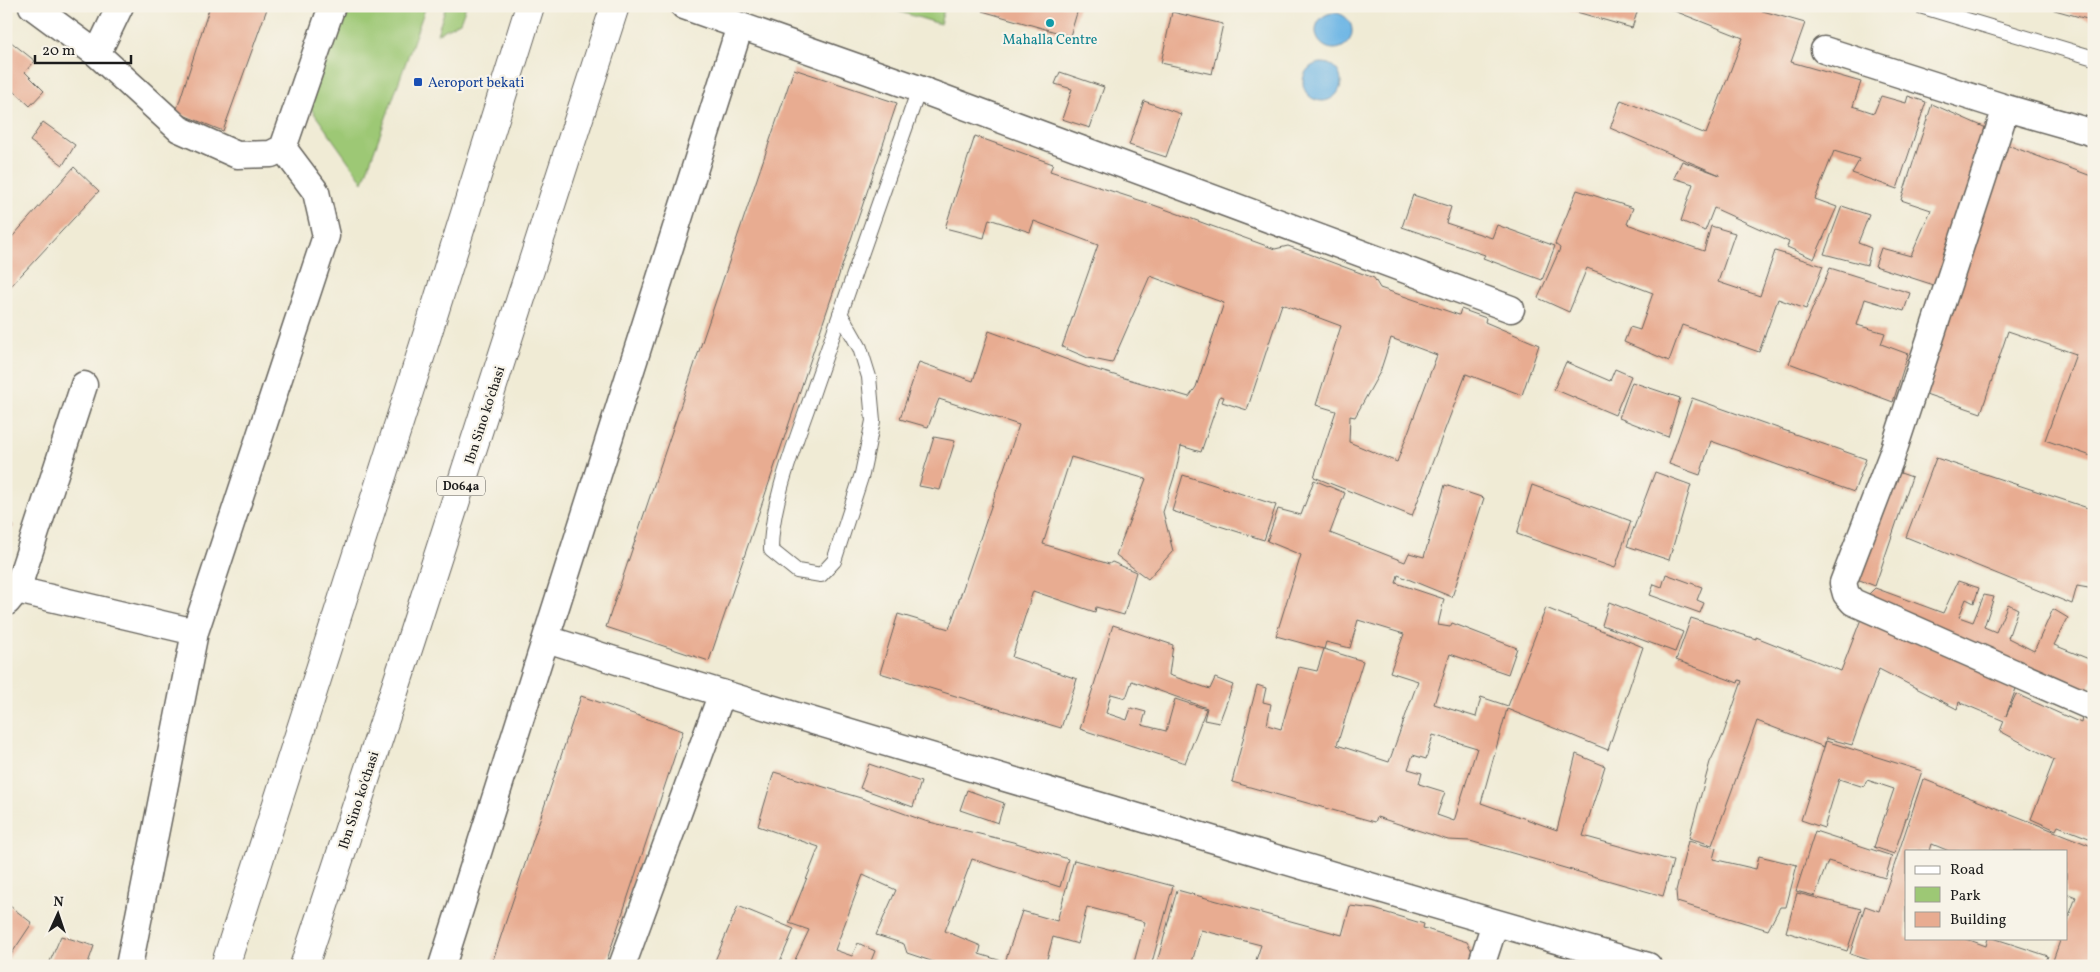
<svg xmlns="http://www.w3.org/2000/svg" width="2100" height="972" font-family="Vollkorn,serif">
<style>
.green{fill:#9dc875;stroke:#5c7248}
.water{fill:#6db6e5;stroke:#446980}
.building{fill:#e8ac91;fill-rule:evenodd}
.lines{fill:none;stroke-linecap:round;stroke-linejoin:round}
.service-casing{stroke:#66645d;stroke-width:16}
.minor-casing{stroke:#66645d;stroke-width:29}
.primary-casing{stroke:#66645d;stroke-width:30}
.service{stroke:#fff;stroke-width:14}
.minor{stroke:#fff;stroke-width:26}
.primary{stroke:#fff;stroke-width:28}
.culture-dot{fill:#0f9aa8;stroke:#f7f3e8;stroke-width:2}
.transit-dot{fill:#1a4fb4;stroke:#f7f3e8;stroke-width:2}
.labels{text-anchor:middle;stroke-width:4.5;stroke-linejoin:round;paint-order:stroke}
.shield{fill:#f7f3e8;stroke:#5e5c59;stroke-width:1}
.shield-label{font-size:12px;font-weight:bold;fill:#1c1c1c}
.culture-label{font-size:14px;fill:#0d838f;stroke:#f7f3e8}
.transit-label{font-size:14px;fill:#164399;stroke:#f7f3e8;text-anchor:start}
.street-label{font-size:14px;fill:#1c1c1c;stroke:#f7f3e8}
</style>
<rect width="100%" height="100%" fill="#f7f3e8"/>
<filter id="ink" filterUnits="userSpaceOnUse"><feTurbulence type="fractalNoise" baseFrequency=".02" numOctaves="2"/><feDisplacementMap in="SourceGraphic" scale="10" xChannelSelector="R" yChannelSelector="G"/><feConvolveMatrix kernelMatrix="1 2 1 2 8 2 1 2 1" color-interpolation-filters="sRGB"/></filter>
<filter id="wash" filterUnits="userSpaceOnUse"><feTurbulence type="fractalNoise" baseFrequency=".0096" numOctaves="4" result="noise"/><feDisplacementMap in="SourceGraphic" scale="20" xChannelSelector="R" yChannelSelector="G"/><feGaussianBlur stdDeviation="1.12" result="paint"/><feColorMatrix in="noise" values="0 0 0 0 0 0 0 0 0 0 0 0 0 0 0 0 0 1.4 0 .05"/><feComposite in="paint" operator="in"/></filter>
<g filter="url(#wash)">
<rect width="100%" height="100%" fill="#f0ebd5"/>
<path class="green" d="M345,6H426L363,182L309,106Z
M446,6H466L460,22L437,34Z
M881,6H945L940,24Z"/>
<path class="water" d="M1316 31a18 18 0 1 1 36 0a18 18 0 1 1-36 0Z
M1303 82a19 19 0 1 1 38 0a19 19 0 1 1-38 0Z"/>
<g id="blocks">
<path class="building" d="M210,6H268L223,131L176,112Z
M983,6H1079L1070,36L982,11Z
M1556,6H1639L1632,28Z
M1662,6H1745L1805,23L1791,62L1861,82L1853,106L1874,113L1881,96L1906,103L1908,96L1926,102L1897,189L1852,173L1860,159L1834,151L1815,199L1837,207L1814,259L1787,247L1789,242L1714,208L1705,231L1681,221L1693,184L1674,178L1682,161L1720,175L1610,128L1621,100L1706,134L1743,38Z
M2044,6H2094V21L2044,7Z
M1172,12L1223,24L1212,74L1161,63Z
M6,38L35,61L25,72L44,91L30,106L14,91L6,100Z
M794,69L897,103L709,661L606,627Z
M1060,72L1104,87L1090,128L1062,119L1072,89L1055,84Z
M1144,101L1181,114L1166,157L1129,145Z
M1932,104L1993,131L1937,286L1875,266L1881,248L1911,256L1931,210L1901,200Z
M43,122L75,145L63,165L30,141Z
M975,136L1053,164L1050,171L1148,203L1275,249L1288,246L1374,278L1380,288L1459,315L1461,309L1486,318L1485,322L1539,345L1522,395L1466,374L1412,516L1314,477L1336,411L1316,405L1341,326L1282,304L1247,410L1222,402L1224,397L1220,396L1201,452L1181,446L1176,471L1163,512L1173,551L1148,579L1116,555L1146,479L1071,457L1043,544L1109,564L1112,562L1136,572L1124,615L1096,607L1095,612L1033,591L1012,657L1077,679L1061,728L880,673L898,614L949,629L1019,425L939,399L928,427L900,419L919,362L973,381L989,331L1087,367L1189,397L1196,387L1224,303L1150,276L1112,363L1088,358L1062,347L1098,245L1034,221L1030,232L989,219L984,238L945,228ZM1391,338L1437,355L1397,462L1349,442L1350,416L1355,417L1380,372Z
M2002,143L2094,177V402L2088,421L2094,423V457L2045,440L2076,354L2008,331L1981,413L1917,391Z
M74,167L99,191L11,286L6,282V244Z
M1577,190L1633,208L1627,224L1704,251L1711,226L1735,233L1718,282L1760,296L1775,251L1823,266L1806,309L1778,299L1759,352L1682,325L1669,361L1624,342L1630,327L1640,330L1653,293L1587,268L1569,312L1538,298L1559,251L1560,248L1555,244Z
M1413,195L1451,207L1446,223L1492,238L1497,225L1555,246L1542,280L1483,258L1485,255L1402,227Z
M1842,206L1869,215L1858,243L1871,248L1867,265L1824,254Z
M1830,268L1910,293L1904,311L1865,299L1857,325L1885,333L1881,344L1908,354L1893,402L1789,363Z
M1566,362L1610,381L1615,369L1631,376L1615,415L1554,389Z
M1632,382L1680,398L1668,437L1619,418Z
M1692,398L1866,459L1854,492L1711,441L1700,475L1669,464Z
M934,437L955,441L940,490L919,486Z
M1936,458L2094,510V589L2077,586L2072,604L1906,537Z
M1889,469L1912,477L1875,586L1852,577Z
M1655,472L1691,485L1669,560L1627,546Z
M1183,475L1276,505L1264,540L1172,511Z
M1314,480L1345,493L1330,533L1405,562L1409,553L1424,557L1445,485L1484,498L1452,597L1398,575L1396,583L1444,599L1438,625L1450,627L1452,623L1517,648L1508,674L1450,654L1434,704L1476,717L1481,697L1508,706L1546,608L1643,647L1608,750L1507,709L1481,803L1557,830L1576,754L1605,766L1583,836L1673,861L1663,896L1470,841L1448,840L1377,817L1375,822L1232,782L1257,685L1266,688L1263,702L1271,704L1267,725L1281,729L1299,667L1317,671L1324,649L1363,661L1337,745L1389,762L1418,681L1390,672L1404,634L1358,620L1350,648L1326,642L1324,649L1276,636L1301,555L1267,541L1278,509L1301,515ZM1433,735L1477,748L1454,821L1437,815L1445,792L1419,784L1422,773L1408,769L1413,755L1426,759Z
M1532,485L1631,521L1615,568L1517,534Z
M6,520L14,526L6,536Z
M1666,574L1702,587L1697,600L1704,603L1700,613L1650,595L1654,584L1662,587Z
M1958,581L1979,588L1974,603L1966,599L1959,617L1973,622L1984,595L1994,597L1984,627L1996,632L2008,604L2018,609L2008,638L2034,651L2053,609L2068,618L2054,645L2094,661V678L2083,699L1862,601L1875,588L1943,613Z
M1609,602L1683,632L1675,652L1602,625Z
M1691,618L1756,639V637L1841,671L1861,619L2018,683L2006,716L2016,694L2081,723L2082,717L2094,723V840L2058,826L2056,830L2031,819L2054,760L2000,731L2004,721L1959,702L1957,709L1879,669L1852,745L1826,738L1824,747L1757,721L1712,845L1689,838L1710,762L1723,735L1742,681L1739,680L1738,683L1676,660Z
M1113,625L1173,645L1169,675L1210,689L1215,678L1233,685L1219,723L1204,720L1207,708L1132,681L1126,698L1111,694L1106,713L1127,720L1131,708L1146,712L1142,725L1166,731L1175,699L1206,709L1185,763L1080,729Z
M581,696L683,731L605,966H491Z
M1826,741L1922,771L1894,854L1874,847L1894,789L1867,780L1864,787L1839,779L1824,828L1801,820Z
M869,764L921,782L913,807L860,788Z
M774,772L864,799L925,821L1013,842L1068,859L1060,887L972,859L945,931L981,946L979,954L1005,962L1022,911L1057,921L1074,860L1173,886L1151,966H1133L1145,922L1087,907L1078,944L1053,937L1045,966H946L907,953L904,944L876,935L896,890L863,875L835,950L852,956L858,943L875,951L869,966H792L809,930L789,923L819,847L758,826Z
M1923,779L2094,847V951L2087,966H2051L2061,938H2066V924L2076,897L2066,893V851H1949L1932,844L1930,851H1906V938H1964L1986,946L1988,938H1993L2048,956L2044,966H1887L1850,954L1865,906L1879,911Z
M967,790L1004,803L998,823L960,810Z
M1815,831L1892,856L1885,878L1828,861L1815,896L1796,891Z
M1688,841L1716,848L1713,859L1756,869L1759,856L1797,865L1786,907H1780L1768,930L1677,902L1676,891Z
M1177,890L1342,935L1350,906L1374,909L1424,924L1423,928L1467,942L1475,957L1471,966H1254L1261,945L1201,930L1191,966H1156Z
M1797,893L1861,909L1847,951L1786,932Z
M6,903L32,923L6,962Z
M738,906L794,929L778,966H721L714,963Z
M61,936L94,946L87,966H48Z"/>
</g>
</g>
<g filter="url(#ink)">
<use href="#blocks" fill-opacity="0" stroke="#66645d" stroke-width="1"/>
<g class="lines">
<g class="service-casing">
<path id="service" d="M1920,6L2094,58
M840,313L860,348L869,377L873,421L862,474L834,561L821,575L797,571L771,550C771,498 799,435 815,386C849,287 884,188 919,89"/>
</g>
<g class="minor-casing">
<path id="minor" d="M32,6L97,54L179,129L237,155L271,154L283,148L332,6
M684,6L919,89L1511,309
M1824,50L2006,108L2094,133
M97,54L120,6
M2006,108L1892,455L1843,583L1846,594L1853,602L2094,708
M17,590L195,632L129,966
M7,602L17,590L84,385
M195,632L326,236L316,192L283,148
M547,639C734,698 922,754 1111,809C1289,862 1468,916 1648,966
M442,966L740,26
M622,966L722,693
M1481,966L1495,923"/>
</g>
<g class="primary-casing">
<path id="primary" d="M225,966L423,348L530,6
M304,966L411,640L615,6"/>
</g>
<use href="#service" class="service"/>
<use href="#minor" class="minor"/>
<use href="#primary" class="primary"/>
</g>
</g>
<circle class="culture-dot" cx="1050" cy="23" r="5"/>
<rect class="transit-dot" x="413" y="77" width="10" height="10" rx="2.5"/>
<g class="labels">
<rect class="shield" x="437" y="476.5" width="48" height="19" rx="4"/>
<g class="shield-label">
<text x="461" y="490">D064a</text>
</g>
<g class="culture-label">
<text x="1050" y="44">Mahalla Centre</text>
</g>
<g class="transit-label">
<text x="428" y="87">Aeroport bekati</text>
</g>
<g class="street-label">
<text transform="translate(484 415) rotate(-72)" y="5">Ibn Sino ko'chasi</text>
<text transform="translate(358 800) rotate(-72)" y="5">Ibn Sino ko'chasi</text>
</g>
</g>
<rect width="2100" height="972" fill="none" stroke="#f7f3e8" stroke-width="25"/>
<rect x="1905" y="850" width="162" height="90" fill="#f7f3e8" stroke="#9f9d96"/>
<rect x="1915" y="866" width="25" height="8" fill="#ffffff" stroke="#9f9d96"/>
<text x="1950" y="874" font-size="15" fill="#1c1c1c">Road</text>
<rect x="1915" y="887" width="25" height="15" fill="#9dc875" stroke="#9f9d96"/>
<text x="1950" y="900" font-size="15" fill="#1c1c1c">Park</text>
<rect x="1915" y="912" width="25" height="15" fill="#e8ac91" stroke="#9f9d96"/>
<text x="1950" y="924" font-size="15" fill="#1c1c1c">Building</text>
<g transform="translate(58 914) rotate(3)" stroke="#f7f3e8" stroke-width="4" paint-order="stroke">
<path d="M0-4L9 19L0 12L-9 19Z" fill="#1c1c1c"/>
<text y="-8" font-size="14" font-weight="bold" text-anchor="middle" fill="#1c1c1c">N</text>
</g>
<path d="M35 55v8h96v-8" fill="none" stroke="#1c1c1c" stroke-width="2.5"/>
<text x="42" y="55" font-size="15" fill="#1c1c1c" stroke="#f7f3e8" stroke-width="4" paint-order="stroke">20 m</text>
</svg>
